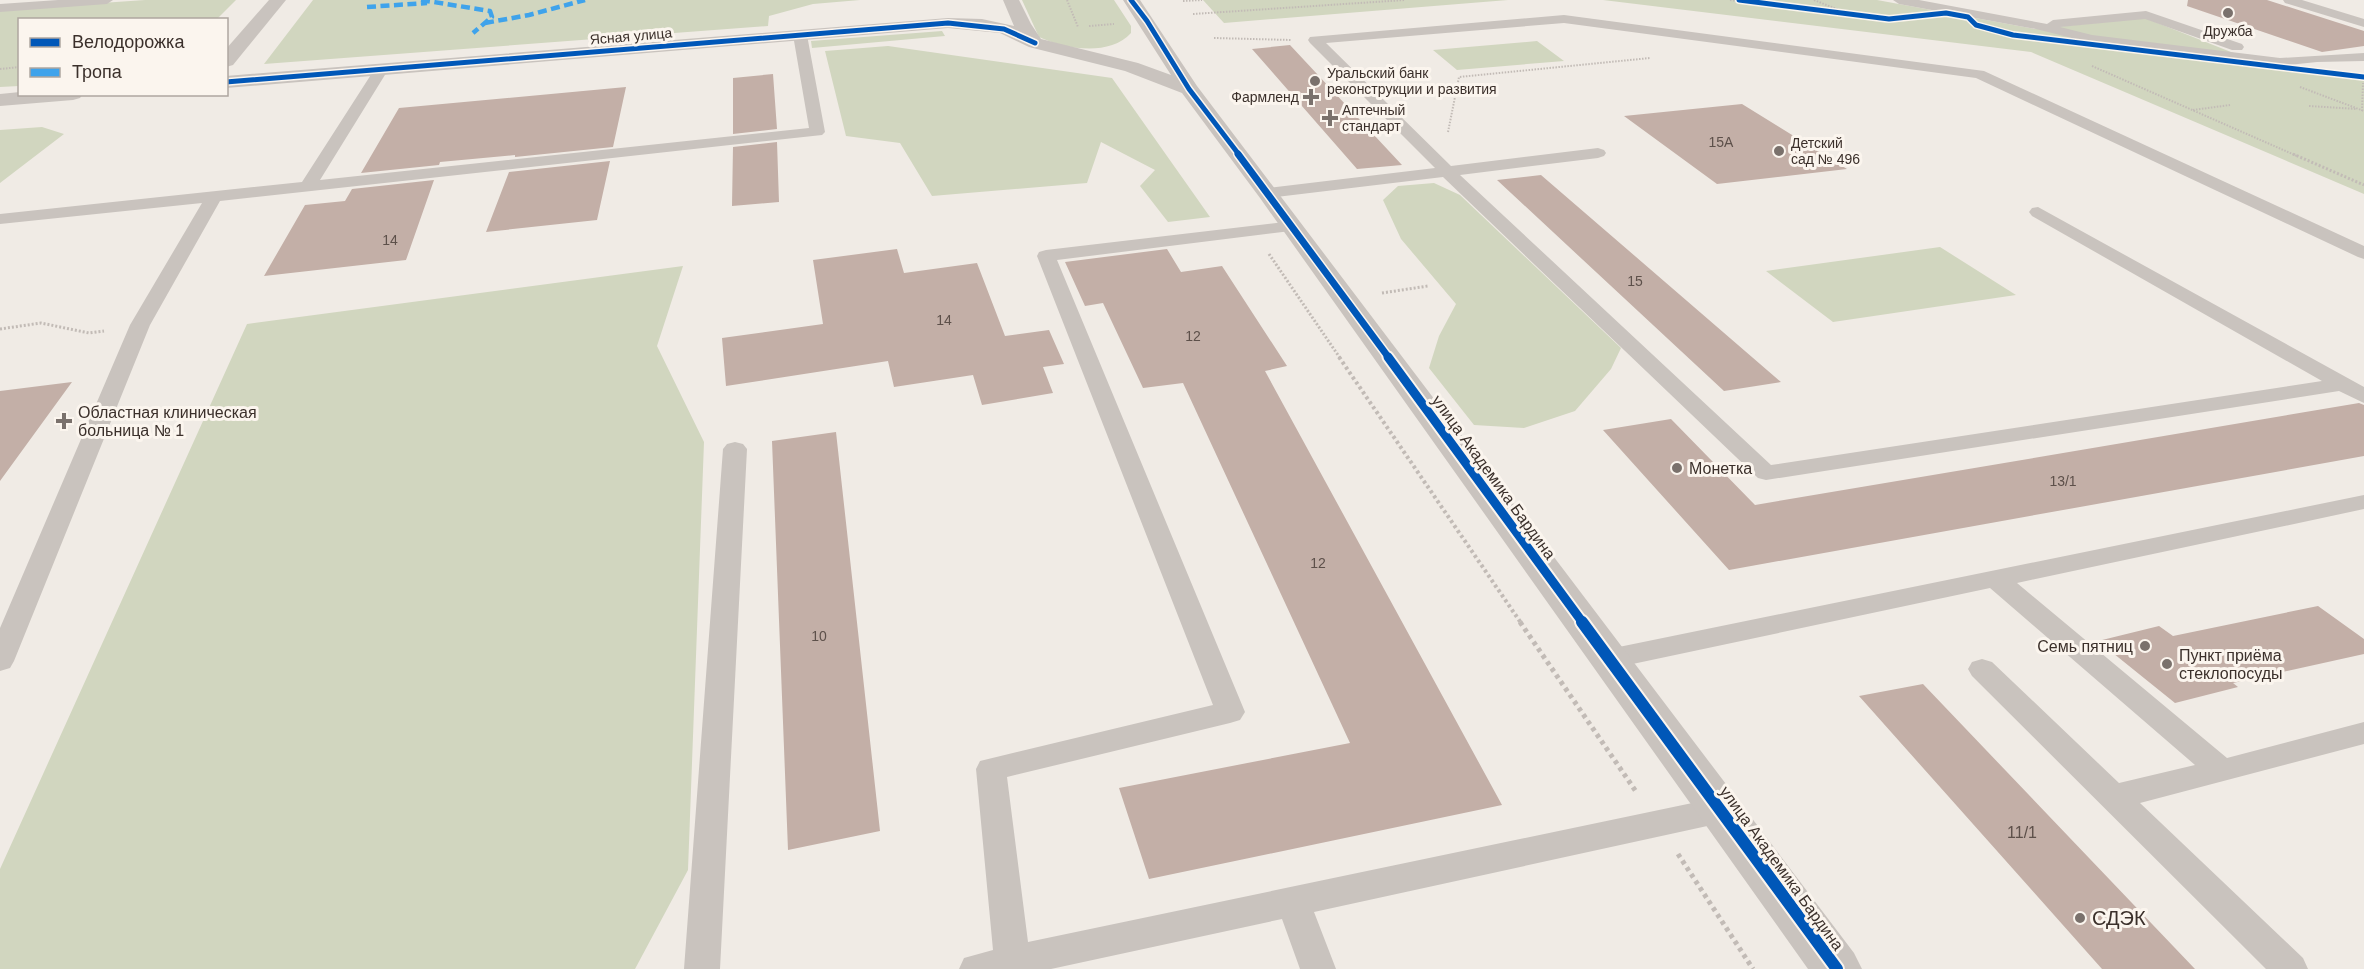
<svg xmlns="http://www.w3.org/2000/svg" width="2364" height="969" font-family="Arial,sans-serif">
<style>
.green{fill:#d1d6bf}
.building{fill:#c3afa7}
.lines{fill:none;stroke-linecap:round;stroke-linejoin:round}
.path-far3{stroke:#c2bbb6;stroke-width:2;stroke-dasharray:1.5 1.5;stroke-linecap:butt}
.path-far2{stroke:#c2bbb6;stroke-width:3;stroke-dasharray:2 2;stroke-linecap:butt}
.path-far1{stroke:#c2bbb6;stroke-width:4;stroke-dasharray:3 3;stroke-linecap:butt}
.path{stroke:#c2bbb6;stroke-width:5;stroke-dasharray:4 4;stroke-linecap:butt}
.service{fill:#c9c3be;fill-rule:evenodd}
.minor{fill:#c9c3be;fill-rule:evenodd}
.tertiary{fill:#c9c3be;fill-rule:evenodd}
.quiet{stroke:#3fa3eb;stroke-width:4.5;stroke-dasharray:9 4.5;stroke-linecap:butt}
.cycleway-far3-casing{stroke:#fbf5ee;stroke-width:8}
.cycleway-far2-casing{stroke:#fbf5ee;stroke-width:10}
.cycleway-far1-casing{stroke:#fbf5ee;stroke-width:13}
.cycleway-casing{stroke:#fbf5ee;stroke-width:16}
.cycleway-far3{stroke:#0057b8;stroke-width:5}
.cycleway-far2{stroke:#0057b8;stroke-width:7}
.cycleway-far1{stroke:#0057b8;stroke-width:9}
.cycleway{stroke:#0057b8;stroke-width:12}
.poi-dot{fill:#7a716c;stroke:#fbf5ee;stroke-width:2}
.labels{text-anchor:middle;stroke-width:6;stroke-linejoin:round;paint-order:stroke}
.far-poi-label{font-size:14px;fill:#3b302b;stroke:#fbf5ee;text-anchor:start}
.far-street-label{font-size:14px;fill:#3b302b;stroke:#fbf5ee}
.number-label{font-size:14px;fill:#5d504a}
.poi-label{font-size:16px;fill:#3b302b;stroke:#fbf5ee;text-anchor:start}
.street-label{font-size:16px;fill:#3b302b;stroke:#fbf5ee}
.near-number-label{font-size:16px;fill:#5d504a}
.near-poi-label{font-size:20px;fill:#3b302b;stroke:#fbf5ee;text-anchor:start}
</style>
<rect width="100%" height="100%" fill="#f0ebe5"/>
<path class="green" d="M145,0H236L217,19L20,20L19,86L0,87V10Z
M313,0H860L813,4L769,16L768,26L264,64Z
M1022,0H1114L1131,26V33C1109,57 1065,49 1039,37Z
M1203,0H1508L1224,23Z
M1603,0H1877L2035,29L2145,18L2274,69L2364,80V194L2031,52Z
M942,31L945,36L812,48L811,41Z
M1537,41L1564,61L1457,70L1433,50Z
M888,46L1112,78L1210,217L1168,222L1140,186L1155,170L1101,142L1087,183L932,196L900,143L846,136L825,51Z
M42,127L64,134L0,183V130Z
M1434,183L1460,195L1621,348L1611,369L1575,411L1524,428L1474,425L1429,368L1439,336L1456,304L1401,239L1383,200L1398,186Z
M1940,247L2016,295L1833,322L1766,271Z
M683,266L657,346L704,442L688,870L635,969H0V869L247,324Z"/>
<path class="building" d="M2188,0H2267L2364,31V46L2322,52L2187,6Z
M1290,45L1402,165L1357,169L1252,49Z
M773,74L777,129L733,134V78Z
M626,87L613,147L515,157V155L440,162L439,165L361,173L399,108Z
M1742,104L1847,169L1717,184L1624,116Z
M777,142L779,202L732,206L733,147Z
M610,161L597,220L486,232L509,172Z
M1541,175L1781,382L1724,391L1497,180Z
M434,180L406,260L264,276L305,205L345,201L352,189Z
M897,249L904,273L977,263L1005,336L1049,330L1064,364L1043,367L1053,393L982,405L973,375L894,387L888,361L726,386L722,338L823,324L813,260Z
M1167,249L1181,272L1222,266L1287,366L1265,371L1502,805L1149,879L1119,788L1350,743L1183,383L1143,388L1103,303L1085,306L1065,262Z
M72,382L0,481V391Z
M2359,403L2364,405V456L1729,570L1603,430L1671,419L1755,505Z
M836,432L880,831L788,850L772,441Z
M2318,606L2364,639V654L2233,683L2238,687L2175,703L2098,641L2159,626L2173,636Z
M1923,684L2195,969H2102L1859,696Z"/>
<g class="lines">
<path class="path-far3" d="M1067,0L1078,27
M1730,0L1884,20
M1814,0L1849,14
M1183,1L1202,0
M1193,14L1405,0
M1089,26L1114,24
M1214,38L1291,40
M2092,66L2297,156
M0,69L20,67
M2300,87L2364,111
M2309,106L2357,109
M2193,110L2230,105
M2362,111L2363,83
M1448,132L1459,77L1650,58"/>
<path class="path-far2" d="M2293,154L2364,185
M1269,254L1340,358
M1382,293L1428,286
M0,329L41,323L89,333L104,331"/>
<path class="path-far1" d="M1339,357L1521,623"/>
<path class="path" d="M1520,622L1637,793
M1678,854L1753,969"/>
<path class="service" d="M58,0H113L107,4L0,12V4Z
M1893,0H1919L2047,24L2053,20L2146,11L2242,44L2244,47L2242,50H2232L2145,19L2060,27L2092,35L2280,58L2364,53V61L2317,62L2280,66L2092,43L2036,29L1899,4Z
M2283,0H2302L2364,19V27L2285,3Z
M1564,15L1984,71L2364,246V259L2358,257L1976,78L1564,23L1326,43L1451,166L1598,148L1604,150L1606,153L1604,156L1598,158L1460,175L1771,465L2322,381L2032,216L2029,212L2032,208L2038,207L2364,387V403L2339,391L1766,480L1758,478L1443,177L1268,198L1262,197L1260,193L1262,189L1268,188L1435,168L1310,43L1308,40L1310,37Z
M800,31L807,35L825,132L822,135L220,201L150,325L14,661L10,668L0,671V628L130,325L202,203L0,224V214L302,182L374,70L381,66L388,70L320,180L809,128L793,35Z
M1293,221L1299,222L1302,226L1299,230L1057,260L1245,712L1240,720L1230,723L1007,777L1028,942L1721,797L1732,801L1737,810L1732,819L1721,823L1314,912L1336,969H1300L1282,919L1051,969H959L964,958L993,950L976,769L980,761L1213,705L1037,256L1039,252L1046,250Z
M735,442L743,444L747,449L720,969H684L723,449L727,444Z
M2364,495V509L2017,583L2227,758L2364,722V744L2140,803L2303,958L2308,969H2266L1972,676L1968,669L1972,662L1982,659L1992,662L2119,783L2195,765L1990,588L1609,669L1599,666L1595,659L1599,652L1609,649Z"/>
<path class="minor" d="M269,0H286L233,65L226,67V49Z"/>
<path class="tertiary" d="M1003,0H1019L1031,24L1041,39L1138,63L1171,75L1123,0H1140L1197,86L1854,953L1862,969H1808L1260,198L1182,93L1125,71L1029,47L1000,33L948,28L226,88V76L948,18L982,19L1014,26Z
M20,92V94H83L80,98L73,100L0,106V94Z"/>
<path class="quiet" d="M421,0L490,11L492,17L473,33
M367,7L427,3
M485,23L529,15L585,0"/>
<g class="cycleway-far3-casing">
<path id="cycleway-far3" d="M1131,0L1147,21L1189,89L1240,156
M1739,0L1889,19L1946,13L1968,17L1976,25L2013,35L2364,77
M226,82L948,23L1004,29L1035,43"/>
</g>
<g class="cycleway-far2-casing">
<path id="cycleway-far2" d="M1238,154L1389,358"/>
</g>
<g class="cycleway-far1-casing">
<path id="cycleway-far1" d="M1388,357L1583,623"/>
</g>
<g class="cycleway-casing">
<path id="cycleway" d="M1582,622L1837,969"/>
</g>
<use href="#cycleway-far3" class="cycleway-far3"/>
<use href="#cycleway-far2" class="cycleway-far2"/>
<use href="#cycleway-far1" class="cycleway-far1"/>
<use href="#cycleway" class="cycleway"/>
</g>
<g class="poi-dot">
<circle cx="2228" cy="13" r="6"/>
<circle cx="1315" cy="81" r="6"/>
<path d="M1308 88h6v6h6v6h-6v6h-6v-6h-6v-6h6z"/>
<path d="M1327 109h6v6h6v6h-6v6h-6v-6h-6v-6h6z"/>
<circle cx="1779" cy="151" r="6"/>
<path d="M61 412h6v6h6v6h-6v6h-6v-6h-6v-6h6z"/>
<circle cx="1677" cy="468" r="6"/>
<circle cx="2145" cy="646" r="6"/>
<circle cx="2167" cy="664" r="6"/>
<circle cx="2080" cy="918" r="6"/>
</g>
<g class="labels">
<g class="far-poi-label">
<text x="2228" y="36" text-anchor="middle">Дружба</text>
<text x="1327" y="78">Уральский банк<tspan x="1327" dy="16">реконструкции и развития</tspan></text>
<text x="1299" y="102" text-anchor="end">Фармленд</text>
<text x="1342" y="115">Аптечный<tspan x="1342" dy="16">стандарт</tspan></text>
<text x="1791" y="148">Детский<tspan x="1791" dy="16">сад № 496</tspan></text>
</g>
<g class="far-street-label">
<text transform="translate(631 36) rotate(-5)" y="5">Ясная улица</text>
</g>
<g class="number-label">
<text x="1721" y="147">15А</text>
<text x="390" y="245">14</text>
<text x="1635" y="286">15</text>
<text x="944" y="325">14</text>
<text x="1193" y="341">12</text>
<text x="2063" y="486">13/1</text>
<text x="1318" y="568">12</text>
<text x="819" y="641">10</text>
</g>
<g class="poi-label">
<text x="78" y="418">Областная клиническая<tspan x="78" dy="18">больница № 1</tspan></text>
<text x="1689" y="474">Монетка</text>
<text x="2133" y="652" text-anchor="end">Семь пятниц</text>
<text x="2179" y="661">Пункт приёма<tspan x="2179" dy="18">стеклопосуды</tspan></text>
</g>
<g class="street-label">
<text transform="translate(1494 477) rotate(54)" y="6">улица Академика Бардина</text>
<text transform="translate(1782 868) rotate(54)" y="6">улица Академика Бардина</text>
</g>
<g class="near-number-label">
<text x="2022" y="838">11/1</text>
</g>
<g class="near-poi-label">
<text x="2092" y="925">СДЭК</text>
</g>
</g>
<rect x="18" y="18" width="210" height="78" fill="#fbf5ee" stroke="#aea6a0" stroke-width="1.5"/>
<rect x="30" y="38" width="30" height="9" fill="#0057b8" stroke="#aea6a0" stroke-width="1.5"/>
<text x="72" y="48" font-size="18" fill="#3b302b">Велодорожка</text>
<rect x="30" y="68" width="30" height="9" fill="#3fa3eb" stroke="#aea6a0" stroke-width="1.5"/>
<text x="72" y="78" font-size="18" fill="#3b302b">Тропа</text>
</svg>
